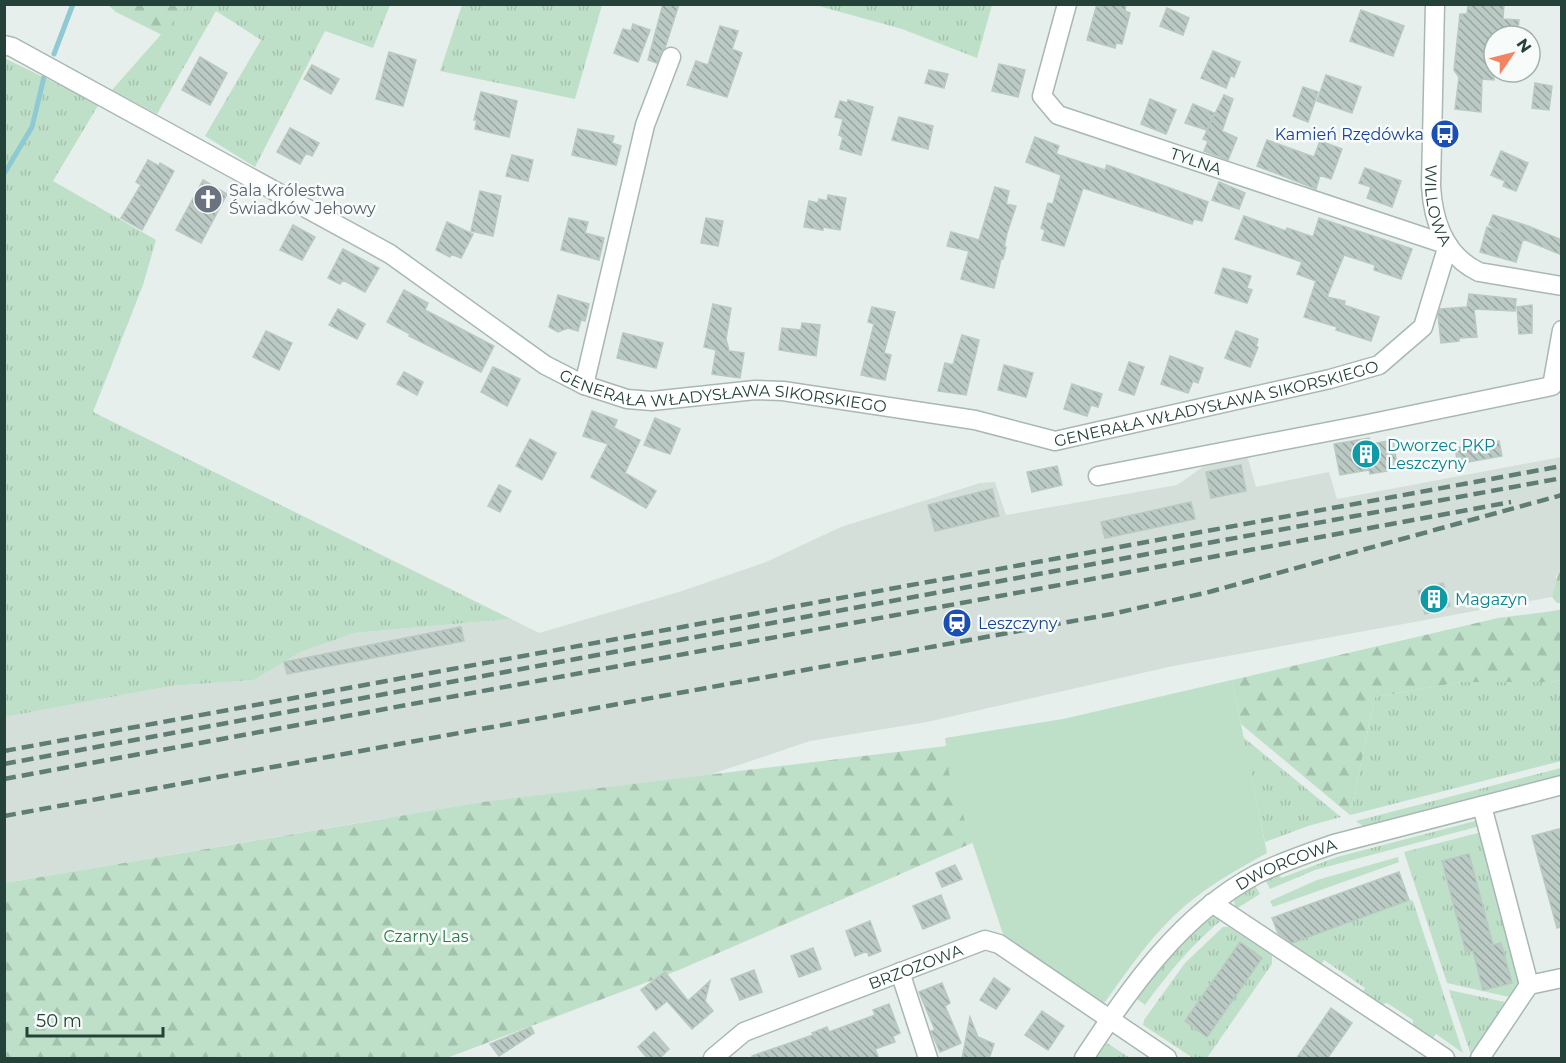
<svg xmlns="http://www.w3.org/2000/svg" width="1566" height="1063" font-family="Montserrat,sans-serif">
<style>
.built{fill:#d4dfda}
.grass{fill:url(#grass-tufts)}
.forest{fill:url(#forest-firs)}
.green{fill:#bfe0c8}
.lines{fill:none;stroke-linecap:round;stroke-linejoin:round}
.stream{stroke:#8ec9d4;stroke-width:5}
.building{fill:url(#building-back-hatch);stroke:#b8c9c2;stroke-width:1.5}
.minor-casing{stroke:#a8b8b2;stroke-width:21}
.tertiary-casing{stroke:#a8b8b2;stroke-width:21}
.minor{stroke:#fff;stroke-width:18}
.tertiary{stroke:#fff;stroke-width:18}
.rail{stroke:#5f7d75;stroke-width:4.5;stroke-dasharray:12 6;stroke-linecap:butt}
.labels{text-anchor:middle;stroke-width:5;stroke-linejoin:round;paint-order:stroke}
.transit-label{font-size:16px;fill:#164399;stroke:#f7fbf9;text-anchor:end}
.street-label{font-size:16px;fill:#24423a;stroke:#f7fbf9}
.worship-label{font-size:16px;fill:#5b616d;stroke:#f7fbf9;text-anchor:start}
.culture-label{font-size:16px;fill:#0d838f;stroke:#f7fbf9;text-anchor:start}
.park-label{font-size:16px;fill:#2d7a4b;stroke:#f7fbf9}
</style>
<defs>
<pattern id="grass-tufts" width="24" height="20" patternUnits="userSpaceOnUse" patternTransform="scale(1.5)"><rect width="24" height="20" fill="#bfe0c8"/><path d="M3 7l-1-3M5 7V3M7 7l1-3M15 17l-1-3M17 17v-4M19 17l1-3" fill="none" stroke="#a4c1ad"/></pattern>
<pattern id="forest-firs" width="22" height="20" patternUnits="userSpaceOnUse" patternTransform="scale(1.5)"><rect width="22" height="20" fill="#bfe0c8"/><path d="M5 1l3.5 6h-7zM16 11l3.5 6h-7z" fill="#a4c1ad"/></pattern>
<pattern id="building-back-hatch" width="6" height="6" patternUnits="userSpaceOnUse" patternTransform="scale(1.5)"><rect width="6" height="6" fill="#bbcac4"/><path d="M-1 5l2 2M0 0l6 6M5-1l2 2" fill="none" stroke="#98a6a0"/></pattern>
</defs>
<rect width="100%" height="100%" fill="#e6efeb"/>
<path class="built" d="M1247,455L1256,487L1329,472L1337,499L1561,457V571L1556,576V588L1552,597L1173,666L927,722L810,741L709,775L576,791L375,820L5,883V717L171,686L254,680L301,652L355,633L511,619L539,633L679,592L766,562L841,527L980,483L995,482L1006,515L1177,485L1203,467Z"/>
<path class="grass" d="M187,5H390L373,48L325,31L255,167L205,136L261,40L216,11L157,114L112,90Z
M462,5H602L575,99L440,71Z
M815,5H992L977,58L902,29Z
M4,58L99,104L53,181L156,240L143,285L93,412L511,619L355,633L301,652L254,680L171,686L5,717Z
M1561,680V761L1350,815L1375,697L1461,682H1550Z
M1243,737L1341,817L1308,826L1265,842Z
M1561,768V776L1364,827L1356,821Z
M1479,820L1480,826L1315,870L1270,889L1265,879L1279,872L1281,878L1337,857Z
M1482,832L1521,979L1509,997L1447,983L1404,852Z
M1254,884L1260,894L1236,909L1233,898Z
M1409,900L1413,901L1463,1053L1436,1034L1430,1042L1413,1032V1020L1387,1003L1375,1006L1360,997L1365,988L1324,960L1318,969L1283,946Z
M1215,916L1224,918C1192,944 1169,972 1145,1005L1137,999L1163,961L1206,920Z
M1223,927H1229L1272,955V964L1207,1058H1193L1143,1025L1144,1020L1185,963Z
M1449,990L1505,1002L1471,1055Z
M1107,1043L1130,1058H1096Z"/>
<path class="forest" d="M108,5H187L162,35L116,12Z
M1561,570V602L1557,603L1552,597C1556,587 1555,578 1561,570Z
M1561,610V680L1550,682H1461L1375,697L1350,815L1241,724L1232,680L1498,618Z
M996,740L986,837L679,970L447,1058H5V883L483,802Z"/>
<path class="green" d="M1232,680L1267,853C1234,871 1202,889 1175,915C1146,942 1125,975 1102,1006L1005,940L949,773L945,738L1063,719Z
M1398,857L1399,862L1273,907L1270,901L1317,880Z"/>
<g class="lines">
<path class="stream" d="M54,54L73,4
M4,174L32,127L44,77"/>
</g>
<path class="building" d="M663,4H679L665,48L661,52L657,63L648,60Z
M1097,4H1126L1125,11L1130,13L1122,44L1116,43L1115,48L1087,40Z
M1468,4H1504L1503,19L1519,20L1517,36H1494V80L1482,79L1481,112L1455,109L1459,77L1454,70L1460,14H1467Z
M1167,8L1189,18L1183,35L1160,26Z
M1361,10L1404,26L1393,56L1350,41Z
M633,24L650,30L638,62L614,53L623,29L631,31Z
M720,26L738,31L732,49L742,53L727,97L687,85L696,61L708,65Z
M1213,51L1240,62L1234,77L1231,75L1226,88L1201,78Z
M389,52L416,60L403,106L376,99Z
M200,57L227,73L210,105L182,90Z
M999,64L1025,70L1018,97L992,91Z
M312,65L339,79L331,94L304,79Z
M929,70L948,74L944,88L925,83Z
M1326,75L1361,87L1352,113L1317,101Z
M1535,83L1552,86L1549,110L1532,108Z
M1303,87L1318,92L1308,122L1293,116Z
M481,92L517,101L509,137L475,129L477,120H474Z
M1224,95L1233,99L1222,131L1237,138L1228,160L1204,151L1208,141L1203,139Z
M1150,99L1176,110L1166,134L1141,124Z
M848,100L873,107L861,155L840,149L843,137L839,135L843,119L835,117L840,101L847,103Z
M1193,104L1214,113L1207,130L1185,123Z
M899,117L933,126L928,149L892,140Z
M290,128L319,143L312,156L306,153L300,164L277,152Z
M578,129L614,136L612,143L621,146L616,165L572,155Z
M1035,137L1059,146L1056,154L1105,170L1107,165L1208,202L1202,221L1194,219L1192,224L1083,188L1064,246L1042,240L1045,230L1041,228L1048,203L1053,204L1061,175L1026,162Z
M1267,140L1314,157L1320,141L1342,149L1331,179L1320,175L1316,189L1257,166Z
M1501,151L1528,163L1516,191L1503,186L1505,181L1491,175Z
M512,155L533,160L528,181L506,176Z
M148,160L159,166L160,163L174,171L142,230L121,218L141,185L136,182Z
M1365,168L1401,181L1392,207L1367,198L1371,187L1359,183Z
M203,180L227,194L201,243L176,230Z
M1219,182L1245,193L1239,209L1212,200Z
M995,187L1009,191L1006,204L1016,206L1007,233L1004,247H1006L1003,259H1001L994,288L961,279L969,251L947,246L951,232L979,240Z
M480,191L501,196L493,236L471,231Z
M828,195L846,198L840,230L823,227V230L804,227L809,201L818,203L819,199L827,201Z
M1493,215L1528,226L1562,240V255L1523,239L1516,262L1480,252L1487,227L1503,232L1489,225Z
M1244,216L1286,231L1287,228L1313,237L1319,218L1412,249L1401,279L1374,270L1375,265L1344,255L1327,297L1345,301L1344,305L1379,317L1371,341L1336,330L1337,327L1304,317L1316,281L1297,274L1302,262L1235,239Z
M569,218L588,222L585,233L604,238L599,260L561,250Z
M706,218L723,221L718,246L701,243Z
M447,222L473,234L461,258L451,254L450,257L436,250Z
M293,225L315,237L302,260L280,250Z
M343,249L379,268L365,292L343,280L340,284L328,278Z
M1223,268L1251,276L1247,288L1252,290L1247,303L1215,293Z
M404,290L428,303L425,310L494,346L481,372L409,336L410,334L387,322Z
M1469,294L1516,299L1515,311L1474,309L1477,337L1459,338V341L1441,343L1438,315L1440,309L1467,307Z
M558,295L589,304L585,321L581,320L578,331L568,328L558,332L549,327Z
M713,304L731,308L726,339L729,351L744,353L740,378L712,374L716,350L704,347Z
M1532,305V333L1519,334L1517,307Z
M872,307L895,312L884,353L891,355L885,380L861,375L874,324L868,322Z
M338,309L365,324L357,339L329,325Z
M802,323L820,325L816,356L779,350L782,328L801,330Z
M266,331L292,343L279,370L253,357Z
M1236,331L1258,339L1256,346L1258,347L1250,367L1225,358Z
M623,333L663,343L656,368L617,358Z
M962,335L979,340L966,395L938,391L945,363L953,365Z
M1170,356L1203,368L1198,383L1193,381L1188,393L1161,384Z
M1129,362L1144,367L1134,395L1119,390Z
M1004,365L1033,373L1026,397L998,390Z
M493,367L520,379L507,406L481,392Z
M404,372L423,382L417,395L397,384Z
M1072,384L1102,394L1098,407L1091,405L1087,416L1064,409Z
M592,411L617,420L614,428L640,440L625,473L656,491L646,508L591,477L608,444L583,436Z
M655,418L680,429L670,454L644,445Z
M1369,438L1371,444L1393,440L1397,465L1387,466L1388,471L1370,474L1369,470L1340,475L1334,444Z
M530,439L556,453L542,480L516,466Z
M1499,441L1502,456L1458,464L1455,448Z
M1241,465L1246,491L1211,498L1206,472Z
M1057,466L1062,485L1032,492L1027,472Z
M499,485L511,491L500,512L488,506Z
M992,489L999,516L935,531L928,505Z
M1191,502L1195,519L1105,538L1101,522Z
M1443,583L1450,606L1425,614L1418,591Z
M461,627L464,641L287,674L284,662Z
M1559,829L1562,837V927L1557,928L1532,836Z
M1469,854L1493,945L1501,943L1512,983L1483,990L1473,951L1466,952L1442,861Z
M955,865L962,879L942,887L936,873Z
M1399,872L1409,900L1292,943L1278,933L1272,918Z
M941,895L950,918L923,929L913,906Z
M870,921L881,951L869,956L867,951L855,956L846,931Z
M1240,942L1262,958L1207,1037L1185,1021Z
M813,948L821,969L799,977L791,956Z
M754,970L762,992L740,1000L731,979Z
M665,972L688,1001L710,981L705,1001L713,1011L692,1029L667,1001L656,1010L641,990Z
M994,978L1010,989L996,1009L980,1000Z
M942,983L950,1003L945,1006L961,1043L940,1052L931,1031L935,1030L919,992Z
M889,1004L900,1033L893,1036L895,1042L875,1049L879,1059H752V1056L813,1035L812,1033L827,1027L829,1032L875,1015L873,1010Z
M1331,1008L1352,1023L1327,1059H1296Z
M1042,1011L1064,1026L1048,1050L1025,1035Z
M970,1017L978,1037L994,1044L989,1059H962Z
M531,1027L534,1033L499,1056L490,1044Z
M654,1032L669,1049L659,1059H648L638,1047Z"/>
<g class="lines">
<g class="minor-casing">
<g id="minor">
<path id="s1" d="M4,45L12,47L390,254L545,365L584,385L627,399L652,401L755,390L783,391L975,420L1055,441L1330,379L1379,365L1423,327L1448,245L1058,115L1042,96L1067,4"/>
<path d="M584,385L645,125L671,57"/>
<path d="M1098,476L1363,425L1552,386L1562,330"/>
<path d="M1482,806L1529,985"/>
<path d="M1212,903L1445,1058"/>
<path d="M900,972L928,1058"/>
<path id="s2" d="M713,1058L744,1032L985,940L999,944L1167,1058"/>
<path id="s3" d="M1084,1058C1131,987 1180,915 1257,874C1282,862 1308,853 1334,844L1562,785"/>
<path d="M1480,1058L1529,985L1562,978"/>
</g>
</g>
<g class="tertiary-casing">
<g id="tertiary">
<path id="s4" d="M1435,4L1431,186C1433,221 1445,256 1479,272L1562,286"/>
</g>
</g>
<use href="#minor" class="minor"/>
<use href="#tertiary" class="tertiary"/>
<path class="rail" d="M4,751L1562,466
M4,764L1562,478
M4,779L1511,502
M4,816L1112,614L1209,592L1562,495"/>
</g>
<defs>
<g id="bus-disc" transform="scale(1.5)"><circle r="9.5" fill="#1a4fb4" stroke="#f7fbf9"/><path d="M-5-6H5V4H4V6H2V4H-2V6H-4V4H-5ZM-3.5-4V0h7V-4ZM-3.5 1.2v1.5H-2V1.2ZM2 1.2v1.5H3.5V1.2Z" fill="#fff"/></g>
<g id="church-disc" transform="scale(1.5)"><circle r="9.5" fill="#6b7280" stroke="#f7fbf9"/><path d="M-1.2-6h2.4v3.5h3.3v2.4h-3.3V6h-2.4V-.1h-3.3v-2.4h3.3Z" fill="#fff"/></g>
<g id="building-disc" transform="scale(1.5)"><circle r="9.5" fill="#0f9aa8" stroke="#f7fbf9"/><path d="M-4-6H4V6H1V3H-1V6H-4ZM-2.5-4.3h1.7v1.8h-1.7ZM.8-4.3h1.7v1.8H.8ZM-2.5-1h1.7V.8h-1.7ZM.8-1h1.7V.8H.8Z" fill="#fff"/></g>
<g id="station-disc" transform="scale(1.5)"><circle r="9.5" fill="#1a4fb4" stroke="#f7fbf9"/><path d="M-3-6H3Q5-6 5-4V2Q5 4 3 4L4.5 6H3L1.5 4h-3L-3 6H-4.5L-3 4Q-5 4-5 2V-4Q-5-6-3-6ZM-3.5-4v3h7v-3ZM-3.5 1v1.5H-2V1ZM2 1v1.5H3.5V1Z" fill="#fff"/></g>
</defs>
<g fill-rule="evenodd">
<use href="#bus-disc" x="1445" y="134"/>
<use href="#church-disc" x="208" y="199"/>
<use href="#building-disc" x="1366" y="454"/>
<use href="#building-disc" x="1434" y="599"/>
<use href="#station-disc" x="957" y="623"/>
</g>
<g class="labels">
<g class="transit-label">
<text x="1424" y="140">Kamień Rzędówka</text>
<text x="978" y="629" text-anchor="start">Leszczyny</text>
</g>
<g class="street-label">
<text transform="translate(1196 161) rotate(19)" y="6">TYLNA</text>
<text dy="6" stroke="none"><textPath href="#s4" startOffset="202">WILLOWA</textPath></text>
<text dy="6" stroke="none"><textPath href="#s1" startOffset="814">GENERAŁA WŁADYSŁAWA SIKORSKIEGO</textPath></text>
<text dy="6" stroke="none"><textPath href="#s1" startOffset="1318">GENERAŁA WŁADYSŁAWA SIKORSKIEGO</textPath></text>
<text dy="6" stroke="none"><textPath href="#s3" startOffset="286">DWORCOWA</textPath></text>
<text dy="6" stroke="none"><textPath href="#s2" startOffset="224">BRZOZOWA</textPath></text>
</g>
<g class="worship-label">
<text x="229" y="196">Sala Królestwa<tspan x="229" dy="18">Świadków Jehowy</tspan></text>
</g>
<g class="culture-label">
<text x="1387" y="451">Dworzec PKP<tspan x="1387" dy="18">Leszczyny</tspan></text>
<text x="1455" y="605">Magazyn</text>
</g>
<g class="park-label">
<text x="426" y="942">Czarny Las</text>
</g>
</g>
<rect width="1566" height="1063" fill="none" stroke="#24423a" stroke-width="12"/>
<g transform="translate(1512 54) rotate(55)"><circle r="28" fill="#f7fbf9" stroke="#a3b1ad" stroke-width="1.5"/>
<path d="M0-4.5L10 22L0 15L-10 22Z" fill="#f4845f"/>
<text y="-9" font-size="16" font-weight="bold" text-anchor="middle" fill="#24423a">N</text>
</g>
<path d="M27 1027v9h136v-9" fill="none" stroke="#24423a" stroke-width="3"/>
<text x="36" y="1027" font-size="18" fill="#24423a" stroke="#f7fbf9" stroke-width="4.5" paint-order="stroke">50 m</text>
</svg>
